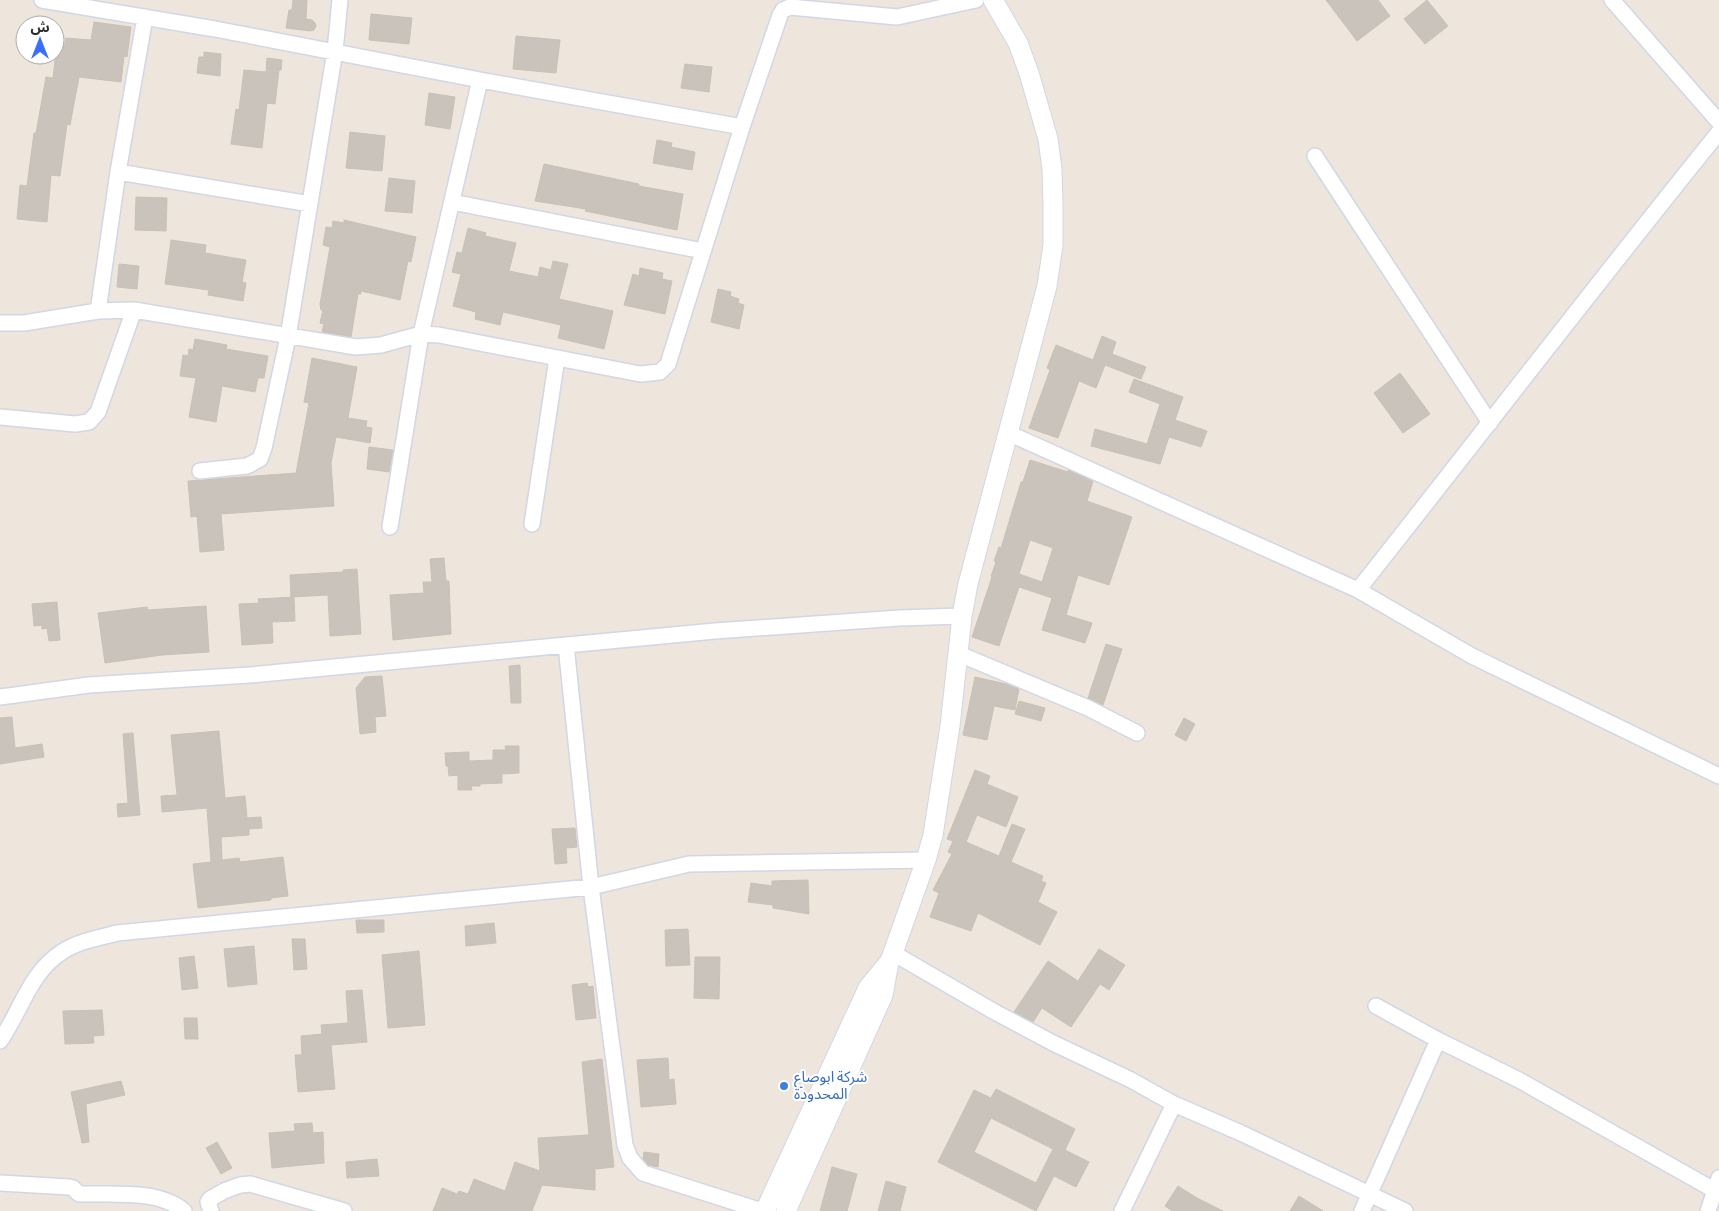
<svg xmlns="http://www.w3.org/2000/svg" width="1719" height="1211" font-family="'Alegreya Sans','Noto Sans Arabic',sans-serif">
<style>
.building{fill:#c9c3bb;stroke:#cac1b5;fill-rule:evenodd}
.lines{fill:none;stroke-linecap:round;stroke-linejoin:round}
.minor-casing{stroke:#d1d7e5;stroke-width:18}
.tertiary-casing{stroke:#d1d7e5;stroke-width:21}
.minor{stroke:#fff;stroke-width:15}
.tertiary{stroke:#fff;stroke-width:19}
.shop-dot{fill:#3f7fe0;stroke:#fff;stroke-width:2}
.labels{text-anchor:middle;stroke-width:4;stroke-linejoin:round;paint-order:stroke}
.shop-label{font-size:15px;fill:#366cbe;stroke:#fff;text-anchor:start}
</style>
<rect width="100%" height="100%" fill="#eee5dc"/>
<path class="building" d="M293,0H307L306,19L312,20L315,23L316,26L314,30L310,31L286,28L289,10H292Z
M1326,0H1378L1390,16L1357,41Z
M1427,0L1448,26L1425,44L1404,19Z
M371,14L412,18L409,44L369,40Z
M94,22L131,27L127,57L124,56L121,82L79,77L70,125L67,124L60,176L51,175L47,222L17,219L20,185L27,186L34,133H36L46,77L53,78L57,43L65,44L66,38L91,40Z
M516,36L560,40L556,73L513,69Z
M204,52L221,54L220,76L197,73L199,57H204Z
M267,58L282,60L281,70H279L275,104L267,103L262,148L231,144L236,109L239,110L244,70L266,72Z
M685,64L712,67L709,92L681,88Z
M429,93L455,97L450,129L425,125Z
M350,132L385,136L382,171L346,168Z
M657,140L672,143L671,147L695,152L692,170L653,163Z
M544,164L639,184V186L683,194L677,230L585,211L586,209L535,201Z
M389,178L415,181L412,213L385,211Z
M136,197L167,198L166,231L135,230Z
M344,220L416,237L411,262L408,261L400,300L361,291V294H358L351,337L322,332L324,324L320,323L323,310H321L320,304L330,247L323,245L326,227L332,228L333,221L344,223Z
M468,228L486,233L485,236L516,243L509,271L538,277L540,267L551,270L553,261L568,264L559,299L613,311L604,349L558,338L561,325L503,312L500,325L475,319L476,312L453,306L461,274L452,272L457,252L462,253Z
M171,240L206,245L205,253L246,260L242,282L246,283L243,301L208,295L209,290L165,284Z
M119,264L139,266L137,289L117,287Z
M640,268L663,273L662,279L672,281L665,314L624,305L633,274L639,276Z
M718,289L731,292L730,296L739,299L738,303L744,305L739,329L711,322Z
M1102,336L1116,342L1112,354L1146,367L1141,379L1105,365L1096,388L1079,381L1058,438L1029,428L1050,370L1047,368L1056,345L1093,360Z
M195,339L227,345L226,349L268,356L264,378H258L255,392L222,386L216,422L189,417L196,378L180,376L183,355L188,356L189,349L193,350Z
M312,358L357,367L348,418L367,421L366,427L372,428L370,443L336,437L331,463L334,506L221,514L224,550L200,552L197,516L191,517L188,481L296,473L309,403L304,402Z
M1400,373L1430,414L1403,433L1374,393Z
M1134,379L1183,397L1175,420L1207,431L1201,447L1169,437L1160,464L1091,446L1095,429L1147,444L1160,404L1129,392Z
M369,447L393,450L389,472L367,469Z
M1030,460L1068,472V470L1093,481L1087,501L1132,517L1109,585L1078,575L1066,615L1092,623L1085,643L1042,630L1052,598L1019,587L999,646L972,637L992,577L991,576L996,562L994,561L999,547L1001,548L1021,482H1023ZM1030,540L1053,548L1042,582L1019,574Z
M444,558L446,581H449L451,634L393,640L390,595L424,593L423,582H432L430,559Z
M357,569L361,634L330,636L328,595L291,597L290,575L343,572V570Z
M294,597L295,621L272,622L273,643L242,645L239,604L259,603L258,599Z
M57,602L60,640L49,641L47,628L42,629V625L34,626L32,604Z
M206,606L209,652L162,655L105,663L98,613L147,607L148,610Z
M1106,644L1122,649L1103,705L1088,698Z
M520,665L521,703H511L509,666Z
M382,676L386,716L375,717L376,732L360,734L356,688L365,677Z
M975,677L1006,684L1019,689L1015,710L994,706L987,740L963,735Z
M1019,701L1045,708L1041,721L1015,714Z
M12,717L15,748L42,744L44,757L0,764V718Z
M1184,718L1195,724L1186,741L1175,735Z
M219,731L225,798L245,796L247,818L261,817L262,828L249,829V835L221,837L222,860L239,858L240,862L283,857L288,896L271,898V900L198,908L193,864L211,862L207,808L162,812L161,796L177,795L171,735Z
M133,733L140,815L118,817L117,804L128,803L123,734Z
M505,746H519V773L502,774V783L480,784V786H471L472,790H458V775L449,776L448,766H446L445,753L469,752V761L493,760V750H506Z
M975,770L990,776L987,784L1018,797L1006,827L977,815L966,842L999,856L1012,824L1025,829L1011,862L1043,876L1041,881L1046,883L1038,902L1057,912L1040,945L978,913L971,931L930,917L939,893L933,890L952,854L948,852L953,841L947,839Z
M575,828L577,847L566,848L567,863L555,864L552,829Z
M808,880L809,914L773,908V905L748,902L751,883L772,886V881Z
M356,920H384V932L357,933Z
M494,923L496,943L466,946L465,926Z
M688,929L690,965L666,966L665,930Z
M292,939H305L307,969L294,970Z
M254,946L257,984L228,987L224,949Z
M1099,949L1125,965L1109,990L1100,984L1071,1027L1042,1008L1033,1022L1014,1012L1048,961L1078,981Z
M419,951L425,1025L388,1028L382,955Z
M194,956L198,988L182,990L179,958Z
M695,957H720L719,999L694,998Z
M587,983L588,987L593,986L596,1018L576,1020L572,985Z
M362,990L367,1042L331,1045L335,1089L298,1092L295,1055H302L301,1036L322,1034L321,1025L348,1023L346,991Z
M102,1010L104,1035L93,1036L94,1043L65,1044L63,1011Z
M184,1018H197L198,1039H185Z
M668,1058L669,1080L674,1079L676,1104L641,1107L637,1060Z
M602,1059L614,1167L595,1169V1190L542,1185L532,1211H433L442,1188L457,1194L459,1191L468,1194L474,1179L505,1191L515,1162L540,1171L538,1138L589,1135L582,1062Z
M121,1081L125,1095L86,1104L89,1142L82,1143L71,1092Z
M996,1089L1075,1129L1065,1150L1089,1162L1076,1187L1054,1176L1036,1211L938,1162L974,1090L991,1098ZM991,1118L1053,1149L1036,1183L974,1152Z
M312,1123L313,1133L323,1132L324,1163L272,1168L269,1133L295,1131L294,1124Z
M217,1142L232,1168L221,1174L206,1148Z
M644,1152L659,1154L658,1167L648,1165L643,1159Z
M377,1159L379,1176L347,1178L346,1162Z
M832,1167L857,1174L847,1211H820Z
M886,1181L906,1187L900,1211H878Z
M1178,1186L1197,1198L1223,1211H1172L1165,1206Z
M1299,1196L1323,1211H1290Z"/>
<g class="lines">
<g class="minor-casing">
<path id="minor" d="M42,0L215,29L480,80L742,127
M1612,0L1719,122
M1315,156L1490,423
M118,172L310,204
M452,202L703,251
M98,311L118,172L145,17
M0,323H24L98,311L134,310L356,347L381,345L421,334L439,335L640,374L660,372L668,364L742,127L780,15L783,10L790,7L897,17L976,0
M0,417L75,424L89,422L98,412L134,310
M1008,433L1358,590L1472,656L1719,776
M200,471L247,466L260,459L264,448L288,337L335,51L340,0
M532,524L557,358
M390,527L421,334L480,80
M1358,590C1479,437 1597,283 1719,132
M566,645L591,887L625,1145L630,1158L643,1173L762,1211
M959,654L1088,708L1137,733
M0,697L89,685L250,675L715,631L899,618L962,616
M893,953L993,1011L1053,1043L1131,1080L1174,1104L1241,1133L1405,1211
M1376,1006L1438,1040L1519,1080L1714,1190
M0,1041C21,1011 30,972 62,952C78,941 99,938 117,933L591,887L689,864L926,860
M0,1183L69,1187L73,1188L79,1194C112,1195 158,1189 184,1211
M211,1211L208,1202L210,1199L224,1191L240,1185L250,1184L344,1211
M1122,1211L1174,1104
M1362,1211L1438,1040
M1708,1211L1719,1178"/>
</g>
<g class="tertiary-casing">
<path id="tertiary" d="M765,1211L868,988L890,961L893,953L926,860L933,835L950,726L962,616L968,584L1047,286L1053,245V206L1052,169L1048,139L1029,73L1018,43L993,0
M786,1211L883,995L889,962"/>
</g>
<use href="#minor" class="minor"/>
<use href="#tertiary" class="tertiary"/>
</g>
<circle class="shop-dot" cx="784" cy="1086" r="5"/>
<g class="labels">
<g class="shop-label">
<text x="794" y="1082">شركة ابوصاع<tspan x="794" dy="17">المحدودة</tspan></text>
</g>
</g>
<g transform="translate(40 40)"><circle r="24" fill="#ffffff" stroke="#aaaaaa"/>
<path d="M0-4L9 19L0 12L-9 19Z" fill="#396eff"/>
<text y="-8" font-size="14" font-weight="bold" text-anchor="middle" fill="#2b2b2b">ش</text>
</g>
</svg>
